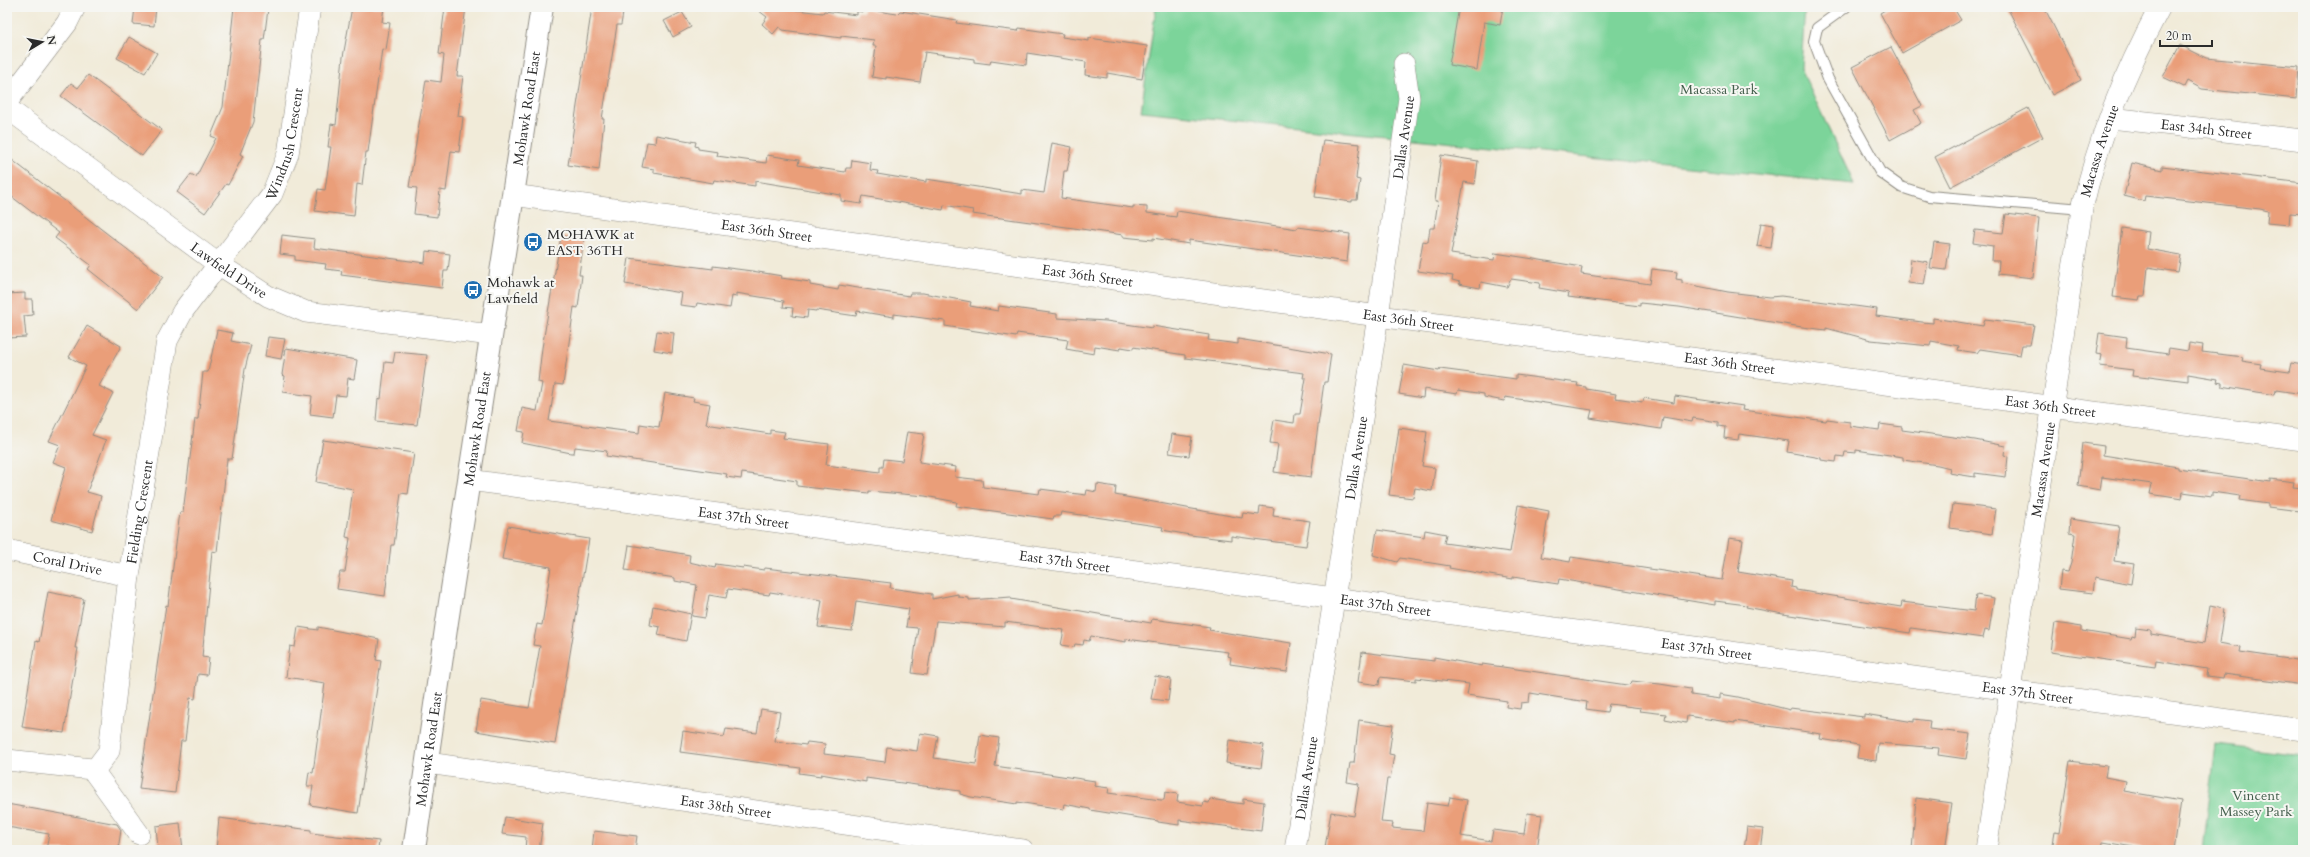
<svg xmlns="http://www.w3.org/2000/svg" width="2310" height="857" font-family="Cardo,serif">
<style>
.green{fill:#7bd49a;stroke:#538062}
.building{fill:#ea9e79}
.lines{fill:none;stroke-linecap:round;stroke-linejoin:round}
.service-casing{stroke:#8e8b82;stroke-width:12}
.minor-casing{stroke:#8e8b82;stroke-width:22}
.secondary-casing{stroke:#8e8b82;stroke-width:24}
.service{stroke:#fff;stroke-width:10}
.minor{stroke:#fff;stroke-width:21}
.secondary{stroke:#fff;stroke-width:22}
.labels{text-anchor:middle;stroke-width:4;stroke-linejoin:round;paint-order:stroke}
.park-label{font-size:14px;fill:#435e4c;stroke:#f6f6f2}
.street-label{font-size:14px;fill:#2b2b2b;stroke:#f6f6f2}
.poi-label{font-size:14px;fill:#2b2b2b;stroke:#f6f6f2;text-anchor:start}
</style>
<rect width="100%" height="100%" fill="#f6f6f2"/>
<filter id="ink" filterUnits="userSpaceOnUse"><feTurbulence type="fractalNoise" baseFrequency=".025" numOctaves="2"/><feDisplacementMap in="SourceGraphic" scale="8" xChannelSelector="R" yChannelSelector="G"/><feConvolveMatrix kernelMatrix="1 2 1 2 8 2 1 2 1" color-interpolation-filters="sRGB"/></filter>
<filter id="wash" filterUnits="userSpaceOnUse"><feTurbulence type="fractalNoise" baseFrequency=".012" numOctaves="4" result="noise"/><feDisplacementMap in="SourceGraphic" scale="16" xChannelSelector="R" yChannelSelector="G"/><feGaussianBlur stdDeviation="0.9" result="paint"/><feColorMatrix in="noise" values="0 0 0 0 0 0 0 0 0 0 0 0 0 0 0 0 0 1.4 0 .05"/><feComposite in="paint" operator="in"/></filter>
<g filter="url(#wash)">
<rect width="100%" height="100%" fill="#f1ebd9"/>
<path class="green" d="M1156,7H1805L1801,69L1854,184L1141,111Z
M2216,745L2303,755V850H2203Z"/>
<g id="blocks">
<path class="building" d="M135,7H156L154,26L133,24Z
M234,7L268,9L264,40H262L253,122L240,154L243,156L228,185L226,184L205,213L177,192L191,174L196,177L216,138L211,136L223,107Z
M352,7H384L382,22L390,23L386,50L382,49L368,152H366L362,185L357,184L354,216L315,211L318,189L325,190L331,147H328L331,124L336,125L343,57Z
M445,7H466L457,76H463L458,116L463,117L459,152L451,151L446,191L440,190L437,217L414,214L417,188L409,187L426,80L441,82L444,55L439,54Z
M592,7H624L621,25H617L602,119H604L599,170L568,165Z
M754,7H793L796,10L823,13L824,11L857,15V11L863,12L864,9L897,14L900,11L957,20L956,23L1018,31L1019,28L1040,31L1063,34L1062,37L1089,41V38L1147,46L1142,79L1107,73V78L1085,75L1086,62L1027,53L1026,65L991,60L990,64L974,62V59L925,52L920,82L886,77V79L872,77L876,46H873L874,40L841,36V38L783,30L779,27L773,34L762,24L767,17Z
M1459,7H1503L1500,25L1484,22L1477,70L1449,65Z
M1890,7H1953L1961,20L1902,53L1880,13Z
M2007,7H2044L2081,80L2052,95Z
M682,12L691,27L673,37L664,21Z
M129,37L157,53L145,73L117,58Z
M2180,45L2206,58L2299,67L2297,99L2202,89L2187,81L2184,87L2163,77Z
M1891,47L1922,106L1914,110L1921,123L1890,140L1852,67Z
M88,75L162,130L142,156L61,96L71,83L78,88Z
M2028,108L2043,137L1950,187L1935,157Z
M656,135L696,142L695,146L698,147V149L718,152L717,156L766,163L767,155L799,160L798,165L845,172L846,168H851L852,160L871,163L870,170L878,171L877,174L926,182V179L1022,194V190L1044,193L1052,143L1072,147L1067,171H1064L1061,198L1133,208V206L1147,207V213L1176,217L1177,211L1297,229L1298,227L1350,234L1347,262L1189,240V244L1153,238V240L1123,237V235L1081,229L972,214L973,210L944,205L943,210L863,196L861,204L841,201V195L755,181V186L714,180L713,183L654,173V169L642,167L647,142L655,143Z
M1323,140L1360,144L1356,179L1360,180L1357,200H1352V202L1315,197Z
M1441,155L1478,161L1475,184L1464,182L1451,254L1494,260L1495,253L1534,259L1582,267L1581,274L1650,284L1652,269L1677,272L1676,279L1682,280V283L1728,292L1770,297L1781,296L1877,309L1876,316L1922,322L1933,323V318L1983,326L1985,319L2034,325L2030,345H2022L2020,355L1980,349L1977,353L1958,350L1959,346L1931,341L1930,346L1871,340L1826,328V330L1802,327L1679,307L1640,303V306L1568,297L1569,293L1539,288L1540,283L1511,279L1507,287L1481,282L1480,288L1459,284L1460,282L1452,280L1453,276L1418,271L1423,241L1428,242L1430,228H1434L1438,201H1435Z
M7,156L163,277L138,309L88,269L91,265L55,238L59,233L7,193Z
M2132,163L2162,170V166L2303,183V214L2290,213L2289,225L2267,223L2268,211L2260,209L2145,196L2144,201L2124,196Z
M2006,214L2039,218L2033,278L1998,274L1999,261H1992L1993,246L1973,243L1975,230L2003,233Z
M1761,223L1774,225L1771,248L1757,246Z
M2122,228L2149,232L2147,249L2181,255L2178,272L2148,267L2145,296H2140L2139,300L2113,297Z
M282,235L315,239L314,248L425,263L426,251L450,254L448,271H444L442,288L341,275L342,271L325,269L326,264L295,260V256L280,254Z
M561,236L584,239L579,275H582L578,308L574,307L563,385L555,384L549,421L639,433L640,424L659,427L665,393L694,398L693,401L710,404L706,424L770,434V430L785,432L783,438L829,444L826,465L880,472V467H883L884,459L902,461L907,432L924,434L919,462L956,467L955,477L982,480L983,487L1039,494L1040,489L1086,495L1087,490L1096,492L1097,484L1116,487L1115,495L1242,518L1243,513L1259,515L1260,506L1274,508L1273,516L1310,521L1306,546L1231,536V540L1190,535L1162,530L1163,527L1061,512L1060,516H1054L1053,519L956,506L957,502L925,496L869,491V493L823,488V489L797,486V481L742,473L741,479L726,477L727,474L606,456L607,451L575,447L574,453H571L522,443L524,432L518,431L522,408L537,411L542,383L538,382L542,348Z
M1934,242L1950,244L1946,270L1930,268Z
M629,258L713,269V266L752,271L782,276L781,278L810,282V285L838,290L839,285L909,296L910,293H923L971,302L970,306L998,311L999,306L1057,314V318L1106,321L1152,328V326L1209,335L1208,340L1238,344V339L1331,354L1327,382H1324L1311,477L1274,472L1278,444L1270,443L1274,420L1294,423L1295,414H1300L1306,378H1303L1304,373L1185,358V355L1133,347V349L1121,347L1120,350L1095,346L1094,354L1066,349L1068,340L1017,333L1016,337L976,331L945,326V321L894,314V317L857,311L856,316L816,310V311L808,310L807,318L792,316L793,308L783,307L784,301L736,293V297L732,296L730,308L697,303L696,307L680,305L682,293L625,284Z
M1911,259L1928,262L1924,285L1908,283Z
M25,293V299H32L33,315L24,316L26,337L7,338V294Z
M87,326L121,346L99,386L113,393L92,435L106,440L87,492L101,496L92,531L51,520L66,467L53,462L60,445L49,441L86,366L69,357Z
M217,330L233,333L231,341L251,345L245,369L232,459H227L217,552L212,551L202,657L209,658L207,675L198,674L195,699L190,698L185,741H181L175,793L139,789L166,605L168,606L180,512H183L195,419H198L203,372H208Z
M657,331L674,333L672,353L654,350Z
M2099,333L2127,337L2126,348L2168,354L2169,348L2188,351L2189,343L2203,345L2202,352L2243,357L2242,361L2261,364L2260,368L2289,372L2291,363L2303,365V394L2276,390L2275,395L2222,386V383L2217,382L2218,379L2188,374V381L2149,376V378L2132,376L2133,370L2100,366L2102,355L2096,354Z
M268,337L285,339L281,359L265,356Z
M286,348L357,360L354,379L348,378L346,396L336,395L333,417L310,414L312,396L283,392L285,376L282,375Z
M395,352L427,355L417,425L376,421L378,398L381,399L385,362L393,363Z
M1404,365L1439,371L1440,369L1516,379V375L1578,383L1577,386L1586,387V389L1616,394L1615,398L1643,402L1644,398L1674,403L1675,396L1743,406L1742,410L1826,421L1827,419L1850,422V426L1879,430L1880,424L1902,427V430L1975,440L2005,446L2004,455L2008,456L2006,477L1975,473V477L1949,473L1950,468L1938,465L1903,460V457L1856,450V453L1845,452L1844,457L1837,456L1836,462L1821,460V458L1787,452L1789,441L1739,434L1738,440L1724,438L1725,427L1718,426V422L1693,418L1692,422L1663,417L1661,429L1590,418L1592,410L1505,397L1504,401L1484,397V394L1458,390L1457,394L1424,389L1423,398L1399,394Z
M1399,428L1427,432L1422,466L1435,468L1432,491L1415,488L1413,498L1389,495Z
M1172,434L1192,437L1189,456L1169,453Z
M323,440L414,453L408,494L401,493L394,545H391L385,596L337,589L340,572H345L350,538L346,537L353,489L316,482Z
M2083,443L2104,446L2103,455L2178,467V469L2271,482V479L2294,482L2293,487L2303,488L2300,511L2268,507V504L2239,500L2240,496L2212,492V496L2183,492L2182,499L2150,494L2152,484L2102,477L2100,490L2078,486Z
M1953,504L1996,509L1992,534L1950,528Z
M1518,505L1549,511L1541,557L1570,562L1571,557L1722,580L1729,538L1743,540L1738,572L1792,581L1791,587L1796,588V590L1901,607L1902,602L1974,611L1976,595L1994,598L1989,631L1985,630L1983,638L1911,628L1910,633L1783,614L1746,607L1747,605L1715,601V605L1559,579L1558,584L1513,577V579L1449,568L1450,566L1400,558L1397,562L1373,555L1377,530L1424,537L1425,530L1446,534L1444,543L1510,552Z
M2070,519L2119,526L2114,561L2134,564L2131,584L2095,577L2093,593L2059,589L2061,571L2068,572L2071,563L2075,534L2069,533Z
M508,526L589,539L555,744L476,731L481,700L529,708L540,646L533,645L537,624L542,625L551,567L502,559Z
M629,545L690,555L689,562L715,568L716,564L743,568V567L764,570L765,568L891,583L890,588L932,594V599L958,594V597L969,598V600L1011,597V599L1151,623L1152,619L1210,627L1209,630L1291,643L1287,672L1230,664L1231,657L1227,656L1228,652L1126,639V642L1091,636L1089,641L1084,640L1083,645L1075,644L1074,647L1061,645L1064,630L1005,622V627L936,621L927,675L912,673L918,628L906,627L909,609L856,601L852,631L818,627L822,600L770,592L769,595L728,589L726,598L709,595L705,618L692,616L697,585L675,581V578L625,570Z
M48,592L84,599L75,648H78L64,733L22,727L36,641L39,642Z
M653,606L691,614L686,641L658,635L660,627L650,625Z
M2210,606L2224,609L2219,643L2241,647L2240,652L2303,661V685L2224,674L2223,678L2206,676L2207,669L2156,661L2155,667L2051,652L2055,623L2082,627V631L2131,639L2132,636L2135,637L2136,628L2151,630V634L2204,643Z
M298,627L318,630V627L379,639L376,660L381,661L358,813L310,805L313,786H307L309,772L313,773L325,683L286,677L290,646L295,647Z
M1362,652L1434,661V657L1482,666V664L1627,685L1631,684L1632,681L1660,684L1690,689L1691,695L1720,699V694L1738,697L1790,710V708L1864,717V714L1914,722V719L1930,721L1929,729L1970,734L1966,759L1938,755L1939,748L1878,743L1876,761L1857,758L1859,745L1820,739L1821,734L1735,721V723L1687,716L1686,723L1665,719L1666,714L1640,711L1641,708L1609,704L1607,712L1586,709L1587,702L1530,693L1529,702L1521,703L1520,709L1506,707L1507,701L1467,695L1469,684L1416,678V681L1380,677L1379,685L1358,682Z
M1155,676L1171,679L1168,701L1151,699Z
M761,709L780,712L775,741L806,745L807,742L825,744L824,754L885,762L887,747L917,751L920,733L938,736L934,758L976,764L980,735L999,738L995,766L1095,781L1094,786L1109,788L1108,793L1161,800H1164L1165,792L1178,794L1177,802L1203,806L1204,802L1209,803L1210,799L1243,804V799L1264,802L1261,831L1179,820V825L1158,822V821L1090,810V809L1064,804L1063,809L1017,802V804L971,797L960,794V791L866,778V782L821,774V776L799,773L800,768L680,752L683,731L724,737L726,729L757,733Z
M1359,720L1393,725L1389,754L1394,755L1390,779H1387L1381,822L1393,823L1392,828L1423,831L1427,803L1448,806L1450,797L1467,800L1461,836L1491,841L1493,830L1524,834L1527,813L1542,815L1537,850H1345L1325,847L1331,812L1354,816L1359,784L1347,782L1350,763H1354Z
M1229,740L1264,745L1261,768L1226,763Z
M2070,761L2107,766L2105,777L2126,781L2124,791L2181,801L2174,850H2152L2103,842L2102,850H2052L2055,832L2059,833Z
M1916,798L1952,803L1945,850H1912Z
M7,804L117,824L121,830L118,850H46L49,834L7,827Z
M505,817L543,823L539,850H525L526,837L502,834Z
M219,818L311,830V833L379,841L378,850H216Z
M180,823L183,850H158L156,826Z
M1747,827L1763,829L1760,850H1744Z
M594,831L637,836L635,850H592Z"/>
</g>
</g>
<g filter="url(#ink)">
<use href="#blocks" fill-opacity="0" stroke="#8e8b82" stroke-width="1"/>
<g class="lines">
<g class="service-casing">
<path id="service" d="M1846,7L1817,28L1814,41L1828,79L1880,172L1901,187L1929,196L2082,209"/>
</g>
<g class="minor-casing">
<g id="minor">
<path d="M7,102L67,23L75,7"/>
<path id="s1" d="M7,108L218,264L268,296L306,312L491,335"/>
<path id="s2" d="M2111,118L2303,140"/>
<path id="s3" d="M513,195L1378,316L2303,440"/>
<path id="s4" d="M469,480L2303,730"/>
<path id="s5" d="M7,550L129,576"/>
<path id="s6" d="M7,760L92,769L97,767L109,751L129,576L167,341L183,311L272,194L288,154L310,7"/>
<path id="s7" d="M428,763L1023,850"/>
<path d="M92,769L139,834"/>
<path id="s8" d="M1295,850L1378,316L1409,98L1404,64"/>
<path id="s9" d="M1986,850L2082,209C2098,139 2126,70 2160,7"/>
</g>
</g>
<g class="secondary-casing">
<g id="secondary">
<path id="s10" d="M414,850L447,622L542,7"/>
</g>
</g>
<use href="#service" class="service"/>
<use href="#minor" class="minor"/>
<use href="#secondary" class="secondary"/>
</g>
</g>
<defs>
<g id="bus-disc" transform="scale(1)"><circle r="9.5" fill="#1f6fb2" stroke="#f6f6f2"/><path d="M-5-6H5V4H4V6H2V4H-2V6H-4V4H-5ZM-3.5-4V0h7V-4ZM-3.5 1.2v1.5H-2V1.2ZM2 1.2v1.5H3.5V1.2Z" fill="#fff"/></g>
</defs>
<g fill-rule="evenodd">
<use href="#bus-disc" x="533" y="242"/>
<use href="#bus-disc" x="473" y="290"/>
</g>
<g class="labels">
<g class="park-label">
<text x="1719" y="94">Macassa Park</text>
<text x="2256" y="800">Vincent<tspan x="2256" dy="16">Massey Park</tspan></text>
</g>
<g class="street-label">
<text dy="5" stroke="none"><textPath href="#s10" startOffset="750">Mohawk Road East</textPath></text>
<text dy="5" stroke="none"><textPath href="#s2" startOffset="96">East 34th Street</textPath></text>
<text dy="5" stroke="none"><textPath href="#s8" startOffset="721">Dallas Avenue</textPath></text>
<text dy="5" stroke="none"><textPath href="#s6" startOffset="758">Windrush Crescent</textPath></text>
<text dy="5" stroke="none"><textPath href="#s9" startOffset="709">Macassa Avenue</textPath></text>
<text dy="5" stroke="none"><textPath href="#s3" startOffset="256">East 36th Street</textPath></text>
<text dy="5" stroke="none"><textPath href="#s1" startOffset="275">Lawfield Drive</textPath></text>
<text dy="5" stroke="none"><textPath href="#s3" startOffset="580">East 36th Street</textPath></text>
<text dy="5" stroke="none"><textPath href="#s3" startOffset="904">East 36th Street</textPath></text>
<text dy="5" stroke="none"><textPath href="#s3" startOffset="1228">East 36th Street</textPath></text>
<text dy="5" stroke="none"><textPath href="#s3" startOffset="1552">East 36th Street</textPath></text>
<text dy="5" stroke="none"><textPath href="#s10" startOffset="426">Mohawk Road East</textPath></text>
<text dy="5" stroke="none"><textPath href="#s8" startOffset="397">Dallas Avenue</textPath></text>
<text dy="5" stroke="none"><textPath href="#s9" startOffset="385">Macassa Avenue</textPath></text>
<text dy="5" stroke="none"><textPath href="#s6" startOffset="352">Fielding Crescent</textPath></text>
<text dy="5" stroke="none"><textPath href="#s4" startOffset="277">East 37th Street</textPath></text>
<text dy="5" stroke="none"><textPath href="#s4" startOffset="601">East 37th Street</textPath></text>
<text dy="5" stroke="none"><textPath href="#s5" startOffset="62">Coral Drive</textPath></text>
<text dy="5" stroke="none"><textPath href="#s4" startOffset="925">East 37th Street</textPath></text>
<text dy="5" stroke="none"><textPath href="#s4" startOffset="1249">East 37th Street</textPath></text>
<text dy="5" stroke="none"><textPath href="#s4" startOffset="1573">East 37th Street</textPath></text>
<text dy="5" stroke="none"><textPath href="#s10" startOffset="102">Mohawk Road East</textPath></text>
<text dy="5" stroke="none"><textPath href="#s8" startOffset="73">Dallas Avenue</textPath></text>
<text dy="5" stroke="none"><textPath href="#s7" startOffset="301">East 38th Street</textPath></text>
</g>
<g class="poi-label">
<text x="547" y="239">MOHAWK at<tspan x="547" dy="16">EAST 36TH</tspan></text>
<text x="487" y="287">Mohawk at<tspan x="487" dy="16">Lawfield</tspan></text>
</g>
</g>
<rect width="2310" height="857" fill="none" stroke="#f6f6f2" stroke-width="24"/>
<g transform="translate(42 42) rotate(80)" stroke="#f6f6f2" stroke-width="3" paint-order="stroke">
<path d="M0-3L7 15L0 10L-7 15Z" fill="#2b2b2b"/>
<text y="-6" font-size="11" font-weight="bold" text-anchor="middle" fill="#2b2b2b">N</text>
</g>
<path d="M2160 40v6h52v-6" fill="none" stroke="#2b2b2b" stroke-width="2"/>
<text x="2166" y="40" font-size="12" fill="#2b2b2b" stroke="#f6f6f2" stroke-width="3" paint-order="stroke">20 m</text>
</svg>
